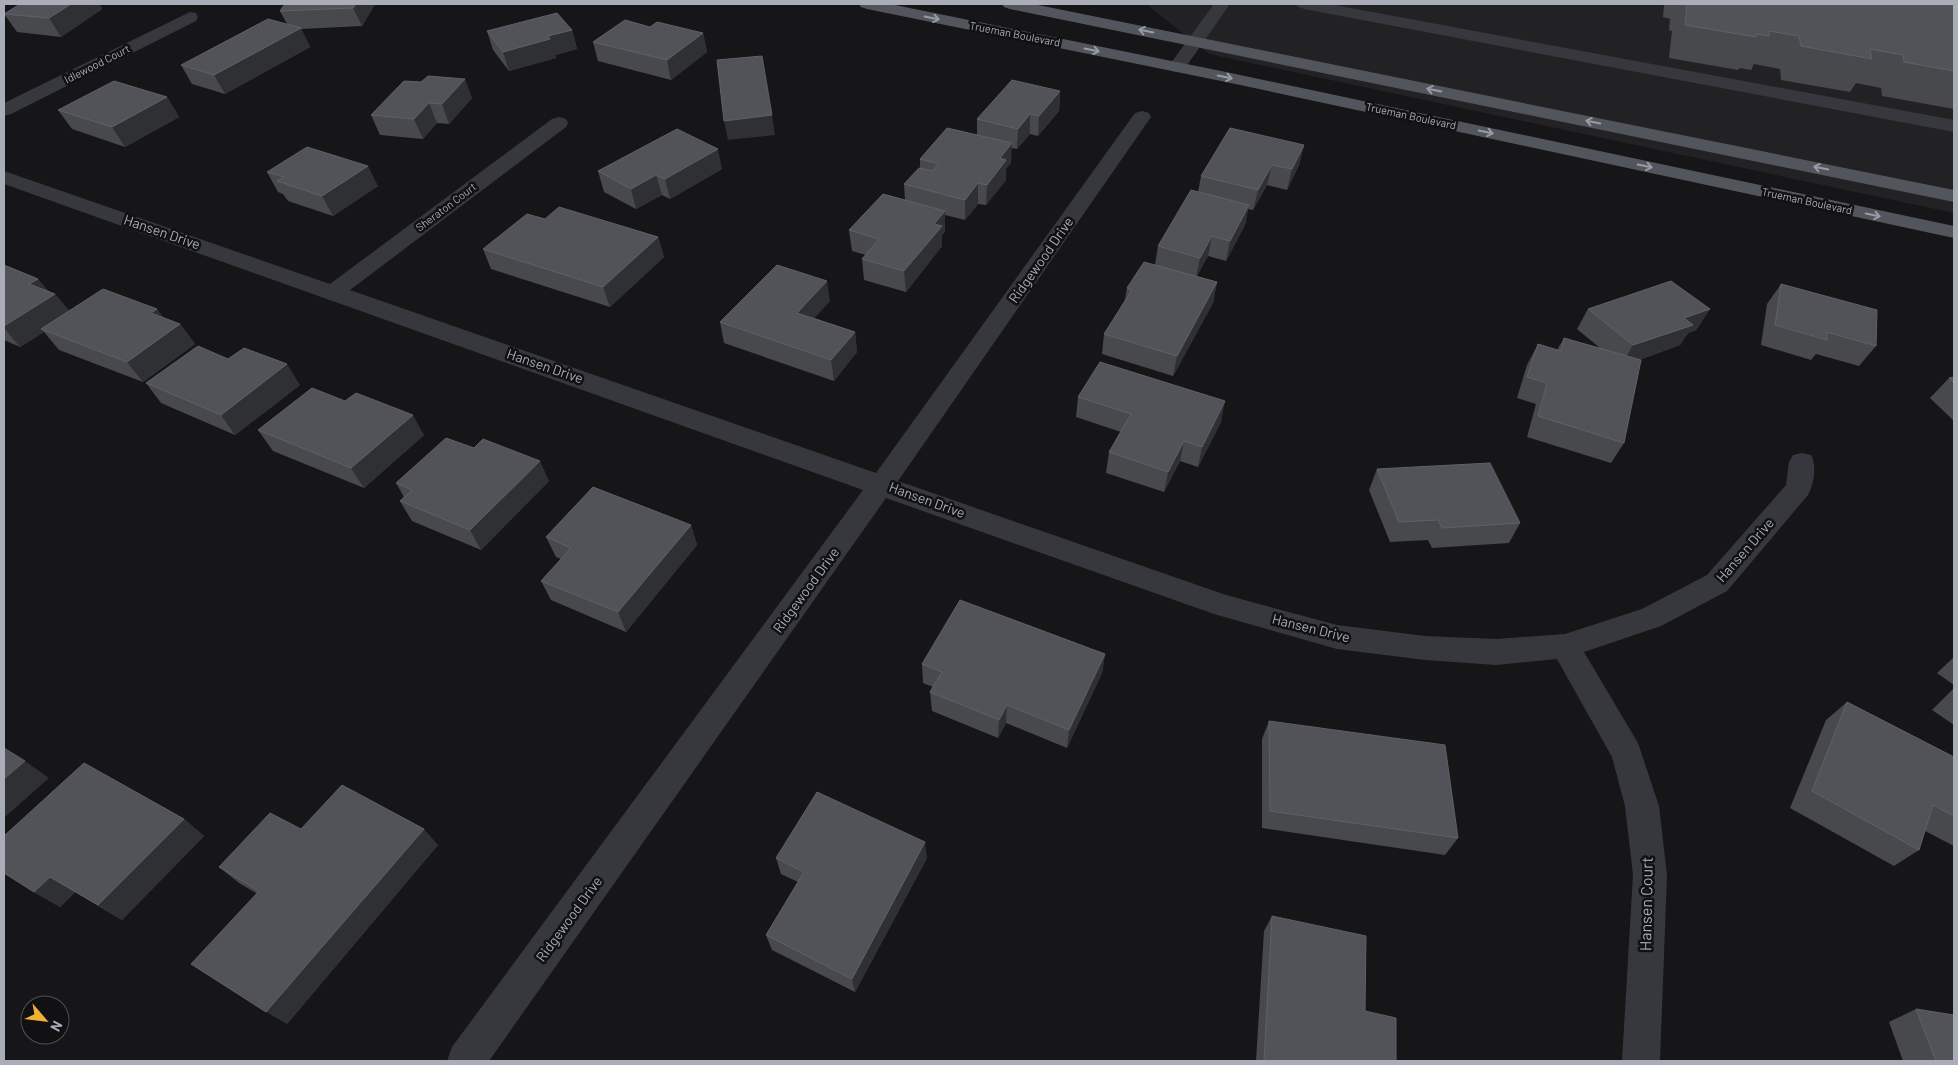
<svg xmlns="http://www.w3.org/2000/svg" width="1958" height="1065" font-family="Barlow,sans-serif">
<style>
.built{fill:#222225}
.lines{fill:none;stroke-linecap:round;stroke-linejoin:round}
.minor{fill:#37383d;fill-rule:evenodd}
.major{fill:#53555c;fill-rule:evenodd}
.wall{fill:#47494d}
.shaded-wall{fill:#2f3033}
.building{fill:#525359;stroke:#5f6168}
.oneway{stroke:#979ba6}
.labels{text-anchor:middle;stroke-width:5;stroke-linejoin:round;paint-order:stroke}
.far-street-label{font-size:11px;fill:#a8adb8;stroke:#111113}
.street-label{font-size:14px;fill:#a8adb8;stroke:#111113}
.near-street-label{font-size:16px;fill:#a8adb8;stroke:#111113}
</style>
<rect width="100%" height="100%" fill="#161618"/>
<path class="built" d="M1146,4H1954V213L1209,54Z"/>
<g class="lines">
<path class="minor" d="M1214,4H1230L1183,71L1177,72L1171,71L1168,67Z
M1296,4H1329L1954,120V132L1304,9L1298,7Z
M190,12L196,13L198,17L196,21L11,114L4,116V103Z
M1142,111L1149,113L1151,117L898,481L1226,595L1337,625L1425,636L1496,639L1565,634L1642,609L1707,575L1786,485L1789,462L1793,455L1802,453L1811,455C1817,466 1814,484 1808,495L1727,591L1661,626L1584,652L1638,743L1659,806L1667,875L1660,1061H1622L1633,875L1625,806L1612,757L1557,659L1496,665L1425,660L1337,649L1214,614L886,498L489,1061H447L452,1047L863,490L4,184V171L330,284L552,119L559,117L566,119L568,123L566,127L350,290L876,473L1135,113Z"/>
<path class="major" d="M859,4H890L1226,72L1954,226V238L1226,82L867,9L861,7Z
M1002,4H1033L1954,190V202L1010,9L1004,7Z"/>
</g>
<path class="wall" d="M375,4L362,26L301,29L310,47L225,94L192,84L181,65L287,24L280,11Z
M1664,4H1954V109L1882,96L1881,88L1856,83L1850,92L1781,80L1780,69L1754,64L1751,70L1740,68L1738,70L1669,58L1672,31L1669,30L1670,19L1663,17Z
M100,5L102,9L61,37L17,32L4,14Z
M650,27L703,33L707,52L671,80L598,61L593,42Z
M572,30L577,49L555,55L556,58L509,71L493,50L487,31Z
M404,81L472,98L449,124L437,123L423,139L380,135L371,115Z
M1060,91L1059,111L1038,136L1030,134L1017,149L1011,148V163L1006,169V180L986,205L978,204L965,220L945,215V231L942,235V246L906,292L864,280L862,259L866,255L852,251L849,230L905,200L904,184L920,168V159L977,135V119Z
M167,97L179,117L125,147L72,129L58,110Z
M1304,145L1299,165L1287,190L1267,185L1253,210L1248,209L1245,225L1226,261L1208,256L1196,277L1217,282L1213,303L1173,376L1102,354L1104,334L1125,300L1127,288L1155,265L1158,246L1198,192L1201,176Z
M722,169L670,199L662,195L636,209L604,192L598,171Z
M267,172L378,186L333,216L288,201L283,194L278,192Z
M545,219L658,237L664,257L610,307L491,269L483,249Z
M4,265L38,279L48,291L55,294L69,311L164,318L180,324L195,344L143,382L59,350L44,332L20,347L4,340Z
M1781,284L1876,346L1859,366L1816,354L1811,360L1761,345L1767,304Z
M830,301L814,318L855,332L857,352L834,381L724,343L720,322Z
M1588,309H1710L1696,330L1688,333L1680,345L1639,360L1624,443L1611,463L1527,437L1536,404L1517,398L1527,365L1538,344L1557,350L1564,338L1600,348L1577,329Z
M228,359L300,385L235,435L161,403L146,383Z
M1954,377V421L1930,398L1949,378Z
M1078,397L1221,422L1198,467L1180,461L1164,492L1106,473L1109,452L1121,432L1076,417Z
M345,401L424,435L364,488L273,451L258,430Z
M1377,469L1520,523L1509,543L1432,548L1428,540L1390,542L1369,490Z
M549,481L481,550L412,521L400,501L404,497L396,483Z
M691,525L697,545L626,632L551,600L541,581L561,559L556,557L546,537Z
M1105,654L1102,673L1067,748L1006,723L998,738L932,711L930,692L933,687L923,683L922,664Z
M1954,657V685L1937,673Z
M1954,688V725L1932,710Z
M1847,702L1954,757V846L1925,831L1919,850L1894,866L1790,808L1826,720Z
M1269,721L1458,838L1445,855L1262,828V739Z
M184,819L204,836L122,920L75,892L60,907L34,892Z
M301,829L438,845L287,1024L256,893L239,883L219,867Z
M776,858H927L855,992L772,950L766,935L798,882L781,874Z
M1272,916L1365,1011L1396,1061H1256L1264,931Z
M1916,1009L1954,1061H1903L1889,1022Z"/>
<path class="shaded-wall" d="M71,4H102L100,5L102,9L61,37L49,18Z
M356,4H375L362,26L353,8Z
M301,28L310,47L225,94L214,75Z
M572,30L577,49L555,55L556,58L509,71L503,52L548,36Z
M703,33L707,52L671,80L667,60Z
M465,79L472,98L449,124L442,104Z
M1060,91L1059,111L1038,136L1039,116Z
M167,97L179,117L125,147L112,127Z
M429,103L437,123L423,139L414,119Z
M1030,114V134L1017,149L1018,129Z
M772,115L775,135L728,140L724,121Z
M1012,143L1011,163L1006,169V180L986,205L987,185L1000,158Z
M1304,145L1299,165L1287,190L1292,169Z
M718,149L722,169L670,199L665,179Z
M1272,165L1267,185L1253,210L1258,190Z
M368,166L378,186L333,216L322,196Z
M656,175L662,195L636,209L631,189Z
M978,183V204L965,220V200Z
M1249,205L1245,225L1226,261L1230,241Z
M945,211V231L942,235V246L906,292L904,271L934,224Z
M1212,236L1208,256L1196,278L1200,258Z
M658,237L664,257L610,307L603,287Z
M38,279L52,296L55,294L72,314L41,329L44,332L20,347L4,328V326L29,284Z
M827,281L830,301L801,333L797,313Z
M1217,282L1213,303L1173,376L1177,356Z
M157,309L172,329L151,313Z
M1710,309L1696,330L1688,333L1680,345L1621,366L1633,345L1684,318Z
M180,324L195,344L143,382L127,362Z
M855,332L857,352L834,381L831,360Z
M287,364L300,385L235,435L221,415Z
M1225,401L1221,422L1198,467L1202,447Z
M413,415L424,435L364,488L351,468Z
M1184,441L1180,461L1164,492L1168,472Z
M540,461L549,481L481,550L470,530Z
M691,525L697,545L626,632L618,612Z
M1105,654L1102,673L1067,748L1069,730Z
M1007,705L1006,723L998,738L999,720Z
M25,761L49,778L4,818V779Z
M184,819L204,836L122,920L98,905Z
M424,829L438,845L287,1024L266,1012Z
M925,842L927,858L855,992L852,979Z
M50,877L75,892L60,907L34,892Z"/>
<path class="building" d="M20,4H71L49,18L4,14Z
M285,4H356L353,8L280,11Z
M1687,4H1954V71L1904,62L1903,55L1870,49L1872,59L1801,46L1799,36L1769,31V36L1756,34V37L1685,25Z
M557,13L572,30L548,36L550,39L503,52L487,31Z
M268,19L301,28L214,75L181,65Z
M625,20L650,27L657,22L703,33L667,60L593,42Z
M762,56L772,115L724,121L717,60Z
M428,76L465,79L442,104L429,103L414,119L371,115L404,81L421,82Z
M1012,80L1060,91L1039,116L1030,114L1018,129L977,119Z
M114,81L167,97L112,127L58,110Z
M947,128L1012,143L1000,158L1006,160L987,185L978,183L965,200L904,184L919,168L932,171L939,164L920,159Z
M1230,128L1304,145L1292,169L1272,165L1258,190L1201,176Z
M677,129L718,149L665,179L656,175L631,189L598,171Z
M307,147L368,166L322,196L277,181L284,177L267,172Z
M1191,190L1249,205L1230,241L1212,236L1200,258L1158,246Z
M883,194L945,211L934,224L942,226L904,271L862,259L879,239L849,230Z
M559,207L658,237L603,287L483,249L527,214L545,219Z
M1144,262L1217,282L1177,356L1104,334L1132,290L1127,288Z
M4,265L38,279L29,284L55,294L4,326Z
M777,265L827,281L797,313L855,332L831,360L720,322Z
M1671,281L1710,309L1684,318L1693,325L1633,345L1588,309Z
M1781,284L1877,310L1876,346L1827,332V340L1775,325Z
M103,289L157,309L151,313L180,324L127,362L41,329Z
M1564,338L1641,360L1624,443L1538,416L1547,383L1527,377L1538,344L1561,351Z
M198,346L228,359L244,348L287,364L221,415L146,383Z
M1100,362L1225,401L1202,447L1184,441L1168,472L1109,452L1131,414L1078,397Z
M1954,377V383L1949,378Z
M312,388L345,401L356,393L413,415L351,468L258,430Z
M446,438L474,448L483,439L540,461L470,530L400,501L412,490L396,483Z
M1490,463L1520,523L1442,528L1438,520L1399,522L1377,469Z
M593,487L691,525L618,612L541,581L571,548L546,537Z
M960,600L1105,654L1069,730L1007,705L999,720L930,692L942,672L922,664Z
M1847,702L1954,757V816L1933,805L1919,850L1812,791Z
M1269,721L1445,745L1458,838L1270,811Z
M4,748L25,761L4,779Z
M84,763L184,819L98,905L50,877L34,892L4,873V836Z
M342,785L424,829L266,1012L191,964L259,891L219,867L270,813L301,829Z
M817,792L925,842L852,979L766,935L804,872L776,858Z
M1272,916L1366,936L1365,1011L1396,1018V1061H1264Z
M1916,1009L1954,1015V1061H1936Z"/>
<defs><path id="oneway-shaft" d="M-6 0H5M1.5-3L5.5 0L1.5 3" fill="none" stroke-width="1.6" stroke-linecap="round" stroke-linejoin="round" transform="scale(1.25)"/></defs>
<g class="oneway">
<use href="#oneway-shaft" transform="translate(932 18) rotate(12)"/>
<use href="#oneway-shaft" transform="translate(1146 31) rotate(-169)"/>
<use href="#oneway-shaft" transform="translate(1092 50) rotate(11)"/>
<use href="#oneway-shaft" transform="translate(1225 77) rotate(12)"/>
<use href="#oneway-shaft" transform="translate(1434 90) rotate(-169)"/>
<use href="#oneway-shaft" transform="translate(1593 122) rotate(-169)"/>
<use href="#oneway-shaft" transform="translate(1486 132) rotate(12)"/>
<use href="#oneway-shaft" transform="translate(1645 166) rotate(12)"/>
<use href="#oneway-shaft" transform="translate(1821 168) rotate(-169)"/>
<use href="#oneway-shaft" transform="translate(1873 215) rotate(12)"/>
</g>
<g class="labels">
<g class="far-street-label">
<text transform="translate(1015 34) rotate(11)" y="4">Trueman Boulevard</text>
<text transform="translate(97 64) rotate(-27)" y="4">Idlewood Court</text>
<text transform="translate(1411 116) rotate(12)" y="4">Trueman Boulevard</text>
<text transform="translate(1807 201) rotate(12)" y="4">Trueman Boulevard</text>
<text transform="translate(446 207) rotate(-37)" y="4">Sheraton Court</text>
</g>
<g class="street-label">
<text transform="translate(162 232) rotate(19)" y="5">Hansen Drive</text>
<text transform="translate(1041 260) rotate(-55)" y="5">Ridgewood Drive</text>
<text transform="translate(545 366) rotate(19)" y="5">Hansen Drive</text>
<text transform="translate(927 500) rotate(20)" y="5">Hansen Drive</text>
<text transform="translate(1745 550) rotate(-49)" y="5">Hansen Drive</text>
<text transform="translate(806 590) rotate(-54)" y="5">Ridgewood Drive</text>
<text transform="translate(1311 628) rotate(14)" y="5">Hansen Drive</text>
<text transform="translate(569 919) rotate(-54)" y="5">Ridgewood Drive</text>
</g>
<g class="near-street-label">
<text transform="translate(1646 904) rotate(-89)" y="6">Hansen Court</text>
</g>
</g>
<rect width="1958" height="1065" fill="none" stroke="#a8adb8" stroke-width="10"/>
<g transform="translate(45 1020) rotate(118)"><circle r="24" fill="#111113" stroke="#4d4f55"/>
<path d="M0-4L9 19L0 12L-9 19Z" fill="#f2b134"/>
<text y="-8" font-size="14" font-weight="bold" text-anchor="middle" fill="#a8adb8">N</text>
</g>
</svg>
